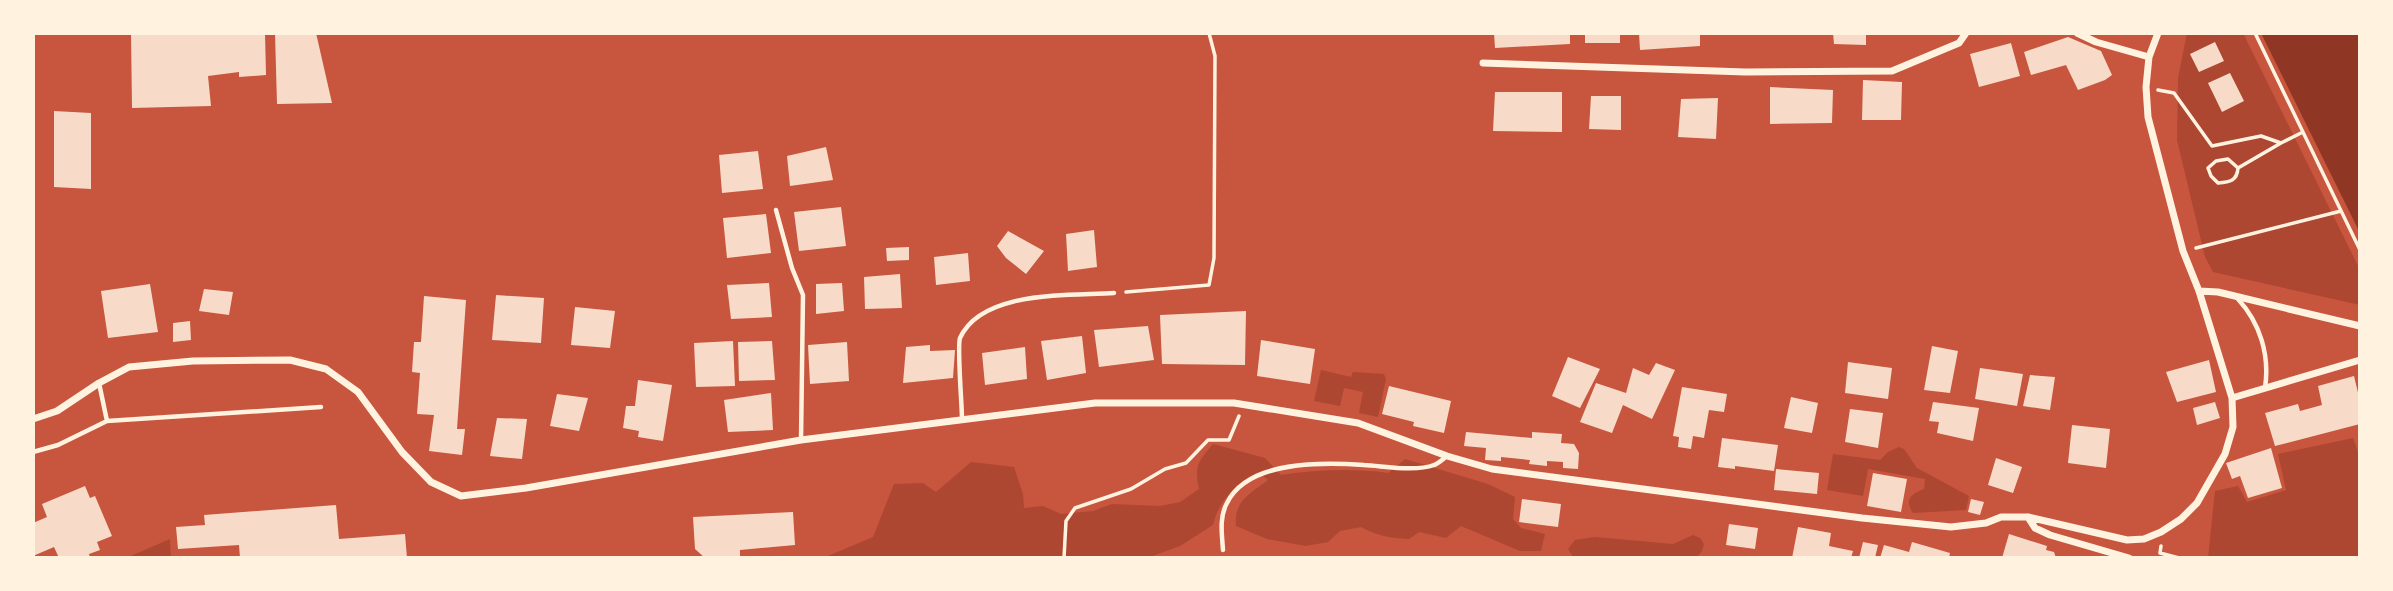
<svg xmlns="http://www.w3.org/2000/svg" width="2393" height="591" font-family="Montserrat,sans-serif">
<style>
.green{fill:#ae4732}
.water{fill:#8f3625}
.building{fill:#f7dbc8}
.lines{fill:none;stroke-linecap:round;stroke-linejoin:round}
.path{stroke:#fff3e0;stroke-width:3.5}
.service{stroke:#fff3e0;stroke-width:4.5}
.minor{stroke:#fff3e0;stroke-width:7}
</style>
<rect width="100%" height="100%" fill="#c8553d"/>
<path class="green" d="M2187,33H2243L2360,270V305L2213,272L2205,257L2177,140L2178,78Z
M1321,370L1351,377L1353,372L1384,374L1386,379L1378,417L1359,413L1363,392L1344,388L1340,406L1314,401Z
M2353,438L2360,458V556L2208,558L2215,491L2238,486L2247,502L2286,490L2278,454Z
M1213,444L1265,458L1281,475C1317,470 1352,468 1388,473L1405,459L1488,484L1515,497L1513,519L1521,528L1545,534L1541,551H1520L1461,526L1446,538L1419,532L1409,539C1391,538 1377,536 1361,527L1340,531L1328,542L1306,546L1267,539L1236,526C1234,500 1250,494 1268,480L1258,472C1236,485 1219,499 1213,525L1180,546L1147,558H823L873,537L894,484L923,483L936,492L971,462L1014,467L1023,494L1024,508L1043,506L1061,514L1093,511L1112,504L1160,506L1180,502L1199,489C1194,465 1198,462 1213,444Z
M1899,447L1904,449L1917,468L1969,496L1966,510L1913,513C1904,499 1911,494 1924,489L1925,479L1868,469L1863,496L1827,490L1833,454L1880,460L1888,452Z
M1693,535L1700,538L1704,544L1702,551L1696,558H1574L1568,549L1575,540L1595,537L1673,544Z
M170,539L171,558H126Z"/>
<path class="water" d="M2261,33H2360V233Z"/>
<path class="building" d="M131,33H265L266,75L239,77V72L208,76L211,106L132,108Z
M275,33H316L332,103L277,104Z
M1494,33H1570V44L1495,48Z
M1585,33H1620V43H1585Z
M1639,33H1700V46L1640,50Z
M1833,33H1866V45L1834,44Z
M2068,37L2101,51L2112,75L2105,80L2078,90L2066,65L2031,75L2024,52Z
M2215,42L2224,61L2199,72L2190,54Z
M2011,43L2020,76L1979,87L1970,54Z
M2230,73L2244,101L2222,112L2208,83Z
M1863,80L1902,82L1901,120H1862Z
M1770,87L1833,90L1832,123L1770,124Z
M1495,92H1562V132L1493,131Z
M1591,96H1621V130L1589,129Z
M1718,98L1716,139L1678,137L1681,99Z
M54,111L91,113V189L54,187Z
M826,147L833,180L790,186L787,156Z
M758,151L763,189L722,193L719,155Z
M841,207L846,246L799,251L794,212Z
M766,214L771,253L727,258L723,218Z
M1094,230L1097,267L1068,271L1066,234Z
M1008,231L1044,251L1026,274L1006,258L997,246Z
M909,247V260L887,261L886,248Z
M968,253L970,281L936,285L934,257Z
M900,274L902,308L865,309L864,277Z
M769,283L772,317L731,319L727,285Z
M842,283L844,311L816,314V284Z
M150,284L158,332L108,338L101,291Z
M204,289L233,292L229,315L199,311Z
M496,295L544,298L541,343L492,340Z
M424,296L466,300L457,429H465L462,455L429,451L434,415L417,414L420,373L412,372L414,342H421Z
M575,307L615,311L610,348L571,345Z
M1246,311L1245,365L1162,364L1160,315Z
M190,321L191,340L173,342V323Z
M1148,326L1154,360L1099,367L1094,330Z
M1082,336L1086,373L1047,380L1041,341Z
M1261,340L1315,349L1310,384L1257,376Z
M733,341L735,386L696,387L694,343Z
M772,341L775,380L739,381L738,342Z
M847,342L849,381L810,384L808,345Z
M930,345V351L955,350L953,378L903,383L906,347Z
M1932,346L1958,351L1950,393L1924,390Z
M1025,347L1027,379L985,385L982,353Z
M1568,357L1600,369L1580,408L1552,396Z
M2209,360L2216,392L2177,402L2166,372Z
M1848,362L1892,368L1888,399L1845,393Z
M1656,363L1675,370L1652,419L1623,405L1612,433L1580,422L1596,383L1626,393L1633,368L1649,375Z
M1980,368L2023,374L2017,406L1975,399Z
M2030,375L2055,377L2050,410L2023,406Z
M2354,376L2360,401V424L2275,446L2265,413L2298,404L2300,411L2322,405L2318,386Z
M638,380L672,385L663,441L638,437L639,431L623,428L626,406H635Z
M1389,386L1451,401L1444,433L1413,426L1414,422L1382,414Z
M1682,387L1727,394L1724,412L1709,410L1704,438L1693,436L1691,449L1678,447L1679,437L1673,436Z
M771,393L773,430L728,432L724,400Z
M557,394L588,398L579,431L550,426Z
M1791,397L1818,403L1812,433L1784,428Z
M1933,402L1979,408L1973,441L1937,433L1939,422L1929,421Z
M2215,402L2220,418L2197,425L2193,408Z
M1850,409L1883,413L1878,448L1845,442Z
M497,418L527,419L522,459L490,456Z
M2072,425L2110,429L2106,468L2068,463Z
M1466,432L1532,438V432L1562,434L1561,443L1574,444L1579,453L1578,469L1563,468V462L1547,461V466L1529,464L1530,460L1501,457V461L1485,460L1486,448L1464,446Z
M1722,438L1778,445L1774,471L1735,466V469L1718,467Z
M2271,448L2282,488L2248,498L2240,476L2232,479L2226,463Z
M1996,458L2022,467L2013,493L1988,485Z
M1776,469L1819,473L1817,494L1774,490Z
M1873,473L1907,479L1901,512L1867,506Z
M85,486L90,498L95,496L112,536L97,542L100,550L89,554L90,558H59L54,547L33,556V523L47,517L42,504Z
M1522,499L1561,504L1558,527L1519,522Z
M1971,499L1984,502L1980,515L1968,512Z
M336,505L339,539L405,534L407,558H240L239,545L178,549L176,527L205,525L204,515Z
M793,512L795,545L740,550V558H705L695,549L693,517Z
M1729,524L1758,528L1755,549L1726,545Z
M1798,527L1831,533L1829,546L1853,551L1851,558H1792Z
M2009,534L2047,546L2046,550L2054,552L2056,558H2002Z
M1863,542L1878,545L1875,558H1859Z
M1912,542L1950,553L1949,558H1880L1884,545L1909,552Z"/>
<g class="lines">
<path class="path" d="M2255,33L2360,250
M2158,90L2174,93L2212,146L2261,136L2281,143L2303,132
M2238,168C2237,181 2230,182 2218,183L2211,176L2208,168L2216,161L2228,159L2238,168L2281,143
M2196,248L2341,211
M1126,292L1209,285L1214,258L1215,56L1209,33
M2161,546L2160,553L2179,558
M1064,558L1066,521L1075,508L1131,489L1165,469L1186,463L1208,440H1229L1239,416"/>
<path class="service" d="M776,210L792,268L803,295L801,440
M2238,299C2260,323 2270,355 2265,388
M99,383L107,421L321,407
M962,419C962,406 957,346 960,338C982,290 1068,296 1114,293
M33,452L58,445L107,421
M1223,550C1222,535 1219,517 1227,503C1248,460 1323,462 1364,465C1384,466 1415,472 1434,465C1438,464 1443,459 1447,456"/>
<path class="minor" d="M2077,33L2096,42L2149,57
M1483,63L1745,72L1892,71L1959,43L1966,33
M2199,291L2218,292L2360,326
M2232,398L2360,360
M33,419L57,411L99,383L129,367L193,361L290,360L326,369L358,392L402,452L431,482L461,496L526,488L801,440L1095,403H1234L1358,423L1447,456L1492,469L1862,518L1951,527L1986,523L2001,517H2028L2127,540L2144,539L2161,532L2181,519L2197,503L2225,454L2233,427L2232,398L2199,291L2183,251L2148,117L2146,87L2149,57L2158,33
M2028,517L2035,528L2050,535L2129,558"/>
</g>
<rect width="2393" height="591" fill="none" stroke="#fff3e0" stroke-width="70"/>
</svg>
